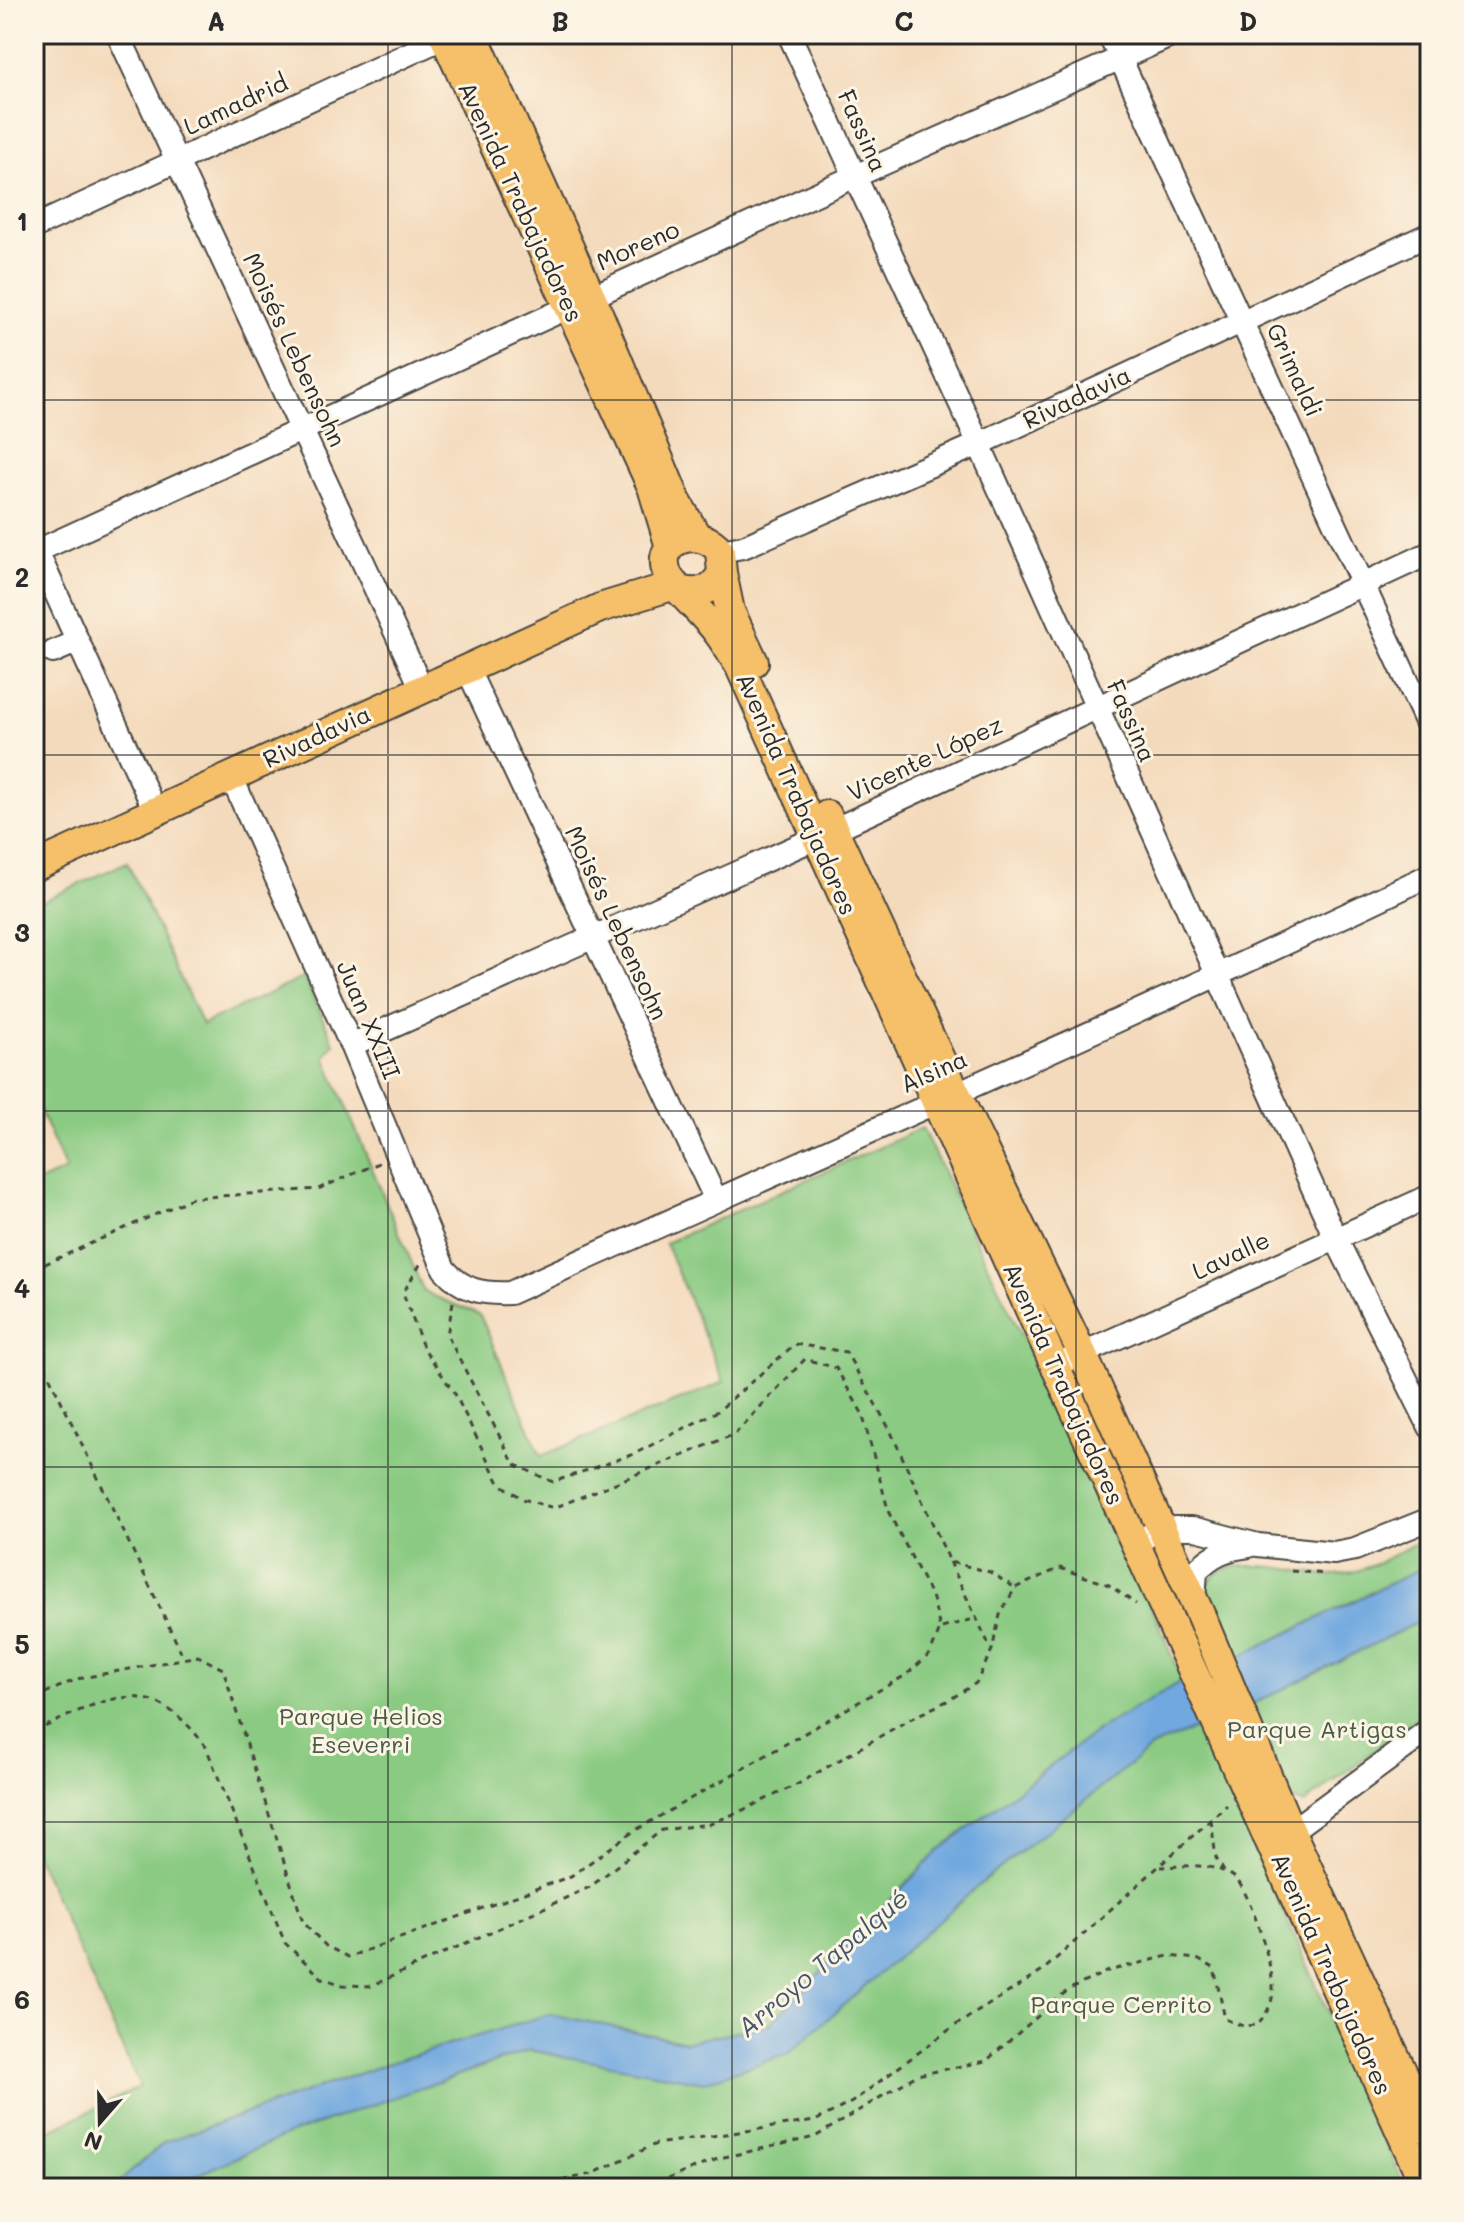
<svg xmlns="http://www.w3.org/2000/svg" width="1464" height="2222" font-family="Mali,sans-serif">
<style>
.green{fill:#8aca82;stroke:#5a7a56;stroke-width:2}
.water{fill:#71a8df;stroke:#4e6a85;stroke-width:2}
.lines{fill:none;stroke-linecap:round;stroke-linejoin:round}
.minor-casing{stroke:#494541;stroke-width:26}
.major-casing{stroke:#494541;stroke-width:32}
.path{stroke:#494541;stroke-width:3;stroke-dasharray:6 6;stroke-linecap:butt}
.minor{stroke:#fff;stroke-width:22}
.major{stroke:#f6c06b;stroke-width:28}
.grid{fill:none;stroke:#2b2b2b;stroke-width:2;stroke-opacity:0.55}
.labels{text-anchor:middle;stroke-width:6;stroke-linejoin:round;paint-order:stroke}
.street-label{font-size:24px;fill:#2b2b2b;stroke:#fcf5e5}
.park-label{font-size:24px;fill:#485b45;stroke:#fcf5e5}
.water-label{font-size:26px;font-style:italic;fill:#44576a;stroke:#fcf5e5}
.neatline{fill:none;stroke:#2b2b2b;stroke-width:3}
.grid-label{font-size:26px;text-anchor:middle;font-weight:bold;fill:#2b2b2b}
</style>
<rect width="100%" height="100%" fill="#fcf5e5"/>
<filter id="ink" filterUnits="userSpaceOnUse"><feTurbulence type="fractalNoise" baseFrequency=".0125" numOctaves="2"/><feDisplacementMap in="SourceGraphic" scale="16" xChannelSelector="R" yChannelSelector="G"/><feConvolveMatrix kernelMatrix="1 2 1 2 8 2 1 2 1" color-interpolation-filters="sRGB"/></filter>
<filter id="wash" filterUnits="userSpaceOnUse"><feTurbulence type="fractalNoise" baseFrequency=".006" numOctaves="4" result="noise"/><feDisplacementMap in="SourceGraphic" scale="32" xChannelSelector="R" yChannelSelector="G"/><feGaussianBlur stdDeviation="1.8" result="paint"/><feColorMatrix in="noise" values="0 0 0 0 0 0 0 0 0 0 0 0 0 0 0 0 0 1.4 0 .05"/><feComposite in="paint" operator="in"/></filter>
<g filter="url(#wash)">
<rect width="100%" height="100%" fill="#f4dabc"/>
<path class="green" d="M127,862L202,1025L304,977L334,1043L325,1057L424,1292L480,1315L541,1456L724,1382L665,1243L922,1128L1156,1617L1182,1681L1096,1731L938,1851L770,2024L686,2042L550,2014L386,2064L165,2142L113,2188H34V2138L140,2087L34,1851V1184L66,1170L34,1098V905Z
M1430,1535V1564L1230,1661C1224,1645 1207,1614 1206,1598C1203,1542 1306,1576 1334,1575C1368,1573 1401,1550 1430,1535Z
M1430,1616V1708L1304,1804L1286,1797L1249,1706Z
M1202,1726L1401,2178L1380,2188H167L290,2134L529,2050L703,2081L985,1880L1152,1747Z"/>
<path class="water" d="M1430,1564V1616L1249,1706L1152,1747L985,1880L788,2054L703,2082L529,2050L290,2134L167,2188H113L165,2142L386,2064L550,2014L686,2042L770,2024L938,1851L1096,1731L1182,1681L1230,1661Z"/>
</g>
<g filter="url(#ink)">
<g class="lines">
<g class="minor-casing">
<path id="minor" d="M118,34L422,689
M789,34L979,444L1335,1237L1430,1427
M1109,34L1430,730
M34,227L445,37L459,34
M34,545L155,811
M37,551L853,177L1175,34
M720,551L743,547L979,444L1430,234
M53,652L76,642
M467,668L716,1200
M231,776L351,1045L444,1269C463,1291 482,1294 510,1293C817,1154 1126,1021 1430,875
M351,1045L816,838L1430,553
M1055,1366L1430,1196
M1134,1540L1174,1528H1192L1258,1545L1334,1553L1355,1549L1430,1519
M1194,1600L1196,1571C1213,1554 1225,1549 1249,1546
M1280,1839L1430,1729"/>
</g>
<g class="major-casing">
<path id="major" d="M443,34L652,487L670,547
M473,34L591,296L676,500L696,535
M722,573L730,611L754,662
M683,591C701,595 713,589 722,573L720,551C701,525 654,538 667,573C672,586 704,615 715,629C724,640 731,653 739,665L1426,2188
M827,815L955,1091L1082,1353L1201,1616L1290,1830L1430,2131
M34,867L600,608L675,585"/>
</g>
<path class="path" d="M34,1269L192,1198L318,1189L379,1163
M453,1302L447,1335L514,1464L553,1482L634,1454L718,1411L795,1344L846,1352L890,1430L950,1562L990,1572L1015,1588
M34,1344L184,1658
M950,1562L991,1649
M1291,1571L1327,1574
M942,1628L977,1618
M34,1698L77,1679L198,1656L223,1669L303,1922L326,1946L348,1957L571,1876L634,1831L906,1675L930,1654L940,1629L933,1599L889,1513L862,1413L836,1368L805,1359L735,1434L554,1508L523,1499L499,1483L455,1394L423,1347L403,1293L421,1263
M34,1732C106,1698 149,1669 206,1747L285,1943L322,1978L343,1985L371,1986L590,1887L662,1830L710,1824L741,1811L798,1784L910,1719L949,1700L976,1683L992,1650L1000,1615L1015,1588L1060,1568L1109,1585L1136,1604
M1211,1820L1216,1858L1225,1873
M527,2188L592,2174L656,2144L815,2121L852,2102L953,2027L1041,1972L1227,1805
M645,2188L720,2158L815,2137L917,2075L986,2061L1068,1990L1108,1971L1168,1956L1197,1959L1214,1968L1225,2019L1243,2026L1258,2025C1266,2014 1272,2005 1273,1992C1275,1971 1249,1888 1234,1877C1213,1862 1185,1866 1161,1867"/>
<use href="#minor" class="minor"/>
<use href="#major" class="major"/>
</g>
</g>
<path class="grid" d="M388,34V2188M732,34V2188M1076,34V2188M34,400H1430M34,755H1430M34,1111H1430M34,1467H1430M34,1822H1430"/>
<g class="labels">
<g class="street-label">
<text transform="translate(236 105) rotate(-25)" y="8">Lamadrid</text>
<text transform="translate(862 131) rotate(66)" y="8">Fassina</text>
<text transform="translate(520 202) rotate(65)" y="8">Avenida Trabajadores</text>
<text transform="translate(638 246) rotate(-24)" y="8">Moreno</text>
<text transform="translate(294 350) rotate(65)" y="8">Moisés Lebensohn</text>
<text transform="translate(1294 370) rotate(65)" y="8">Grimaldi</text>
<text transform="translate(1077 398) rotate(-25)" y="8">Rivadavia</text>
<text transform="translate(1131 721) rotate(66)" y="8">Fassina</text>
<text transform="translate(317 737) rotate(-25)" y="8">Rivadavia</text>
<text transform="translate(925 759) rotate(-25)" y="8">Vicente López</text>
<text transform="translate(796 794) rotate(66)" y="8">Avenida Trabajadores</text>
<text transform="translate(616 923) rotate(65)" y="8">Moisés Lebensohn</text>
<text transform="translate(368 1020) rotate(67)" y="8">Juan XXIII</text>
<text transform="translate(934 1072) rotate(-24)" y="8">Alsina</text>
<text transform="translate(1231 1256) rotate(-25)" y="8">Lavalle</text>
<text transform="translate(1063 1384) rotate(66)" y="8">Avenida Trabajadores</text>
<text transform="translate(1331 1974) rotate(66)" y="8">Avenida Trabajadores</text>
</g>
<g class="park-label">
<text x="361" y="1725">Parque Helios<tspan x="361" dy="28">Eseverri</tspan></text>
<text x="1317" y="1738">Parque Artigas</text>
<text x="1121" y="2013">Parque Cerrito</text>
</g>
<g class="water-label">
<text transform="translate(823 1963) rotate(-40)" y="9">Arroyo Tapalqué</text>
</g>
</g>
<rect width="1464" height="2222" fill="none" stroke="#fcf5e5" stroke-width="88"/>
<g transform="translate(100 2122) rotate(200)" stroke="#fcf5e5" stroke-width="6" paint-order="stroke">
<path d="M0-6L14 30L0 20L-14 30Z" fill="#2b2b2b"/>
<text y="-12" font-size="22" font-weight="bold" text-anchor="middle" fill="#2b2b2b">N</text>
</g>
<rect x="44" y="44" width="1376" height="2134" class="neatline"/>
<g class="grid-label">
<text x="216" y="31">A</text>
<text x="560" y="31">B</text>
<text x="904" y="31">C</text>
<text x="1248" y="31">D</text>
<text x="22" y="231">1</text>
<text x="22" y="587">2</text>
<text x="22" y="942">3</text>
<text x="22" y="1298">4</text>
<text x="22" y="1654">5</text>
<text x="22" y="2009">6</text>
</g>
</svg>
